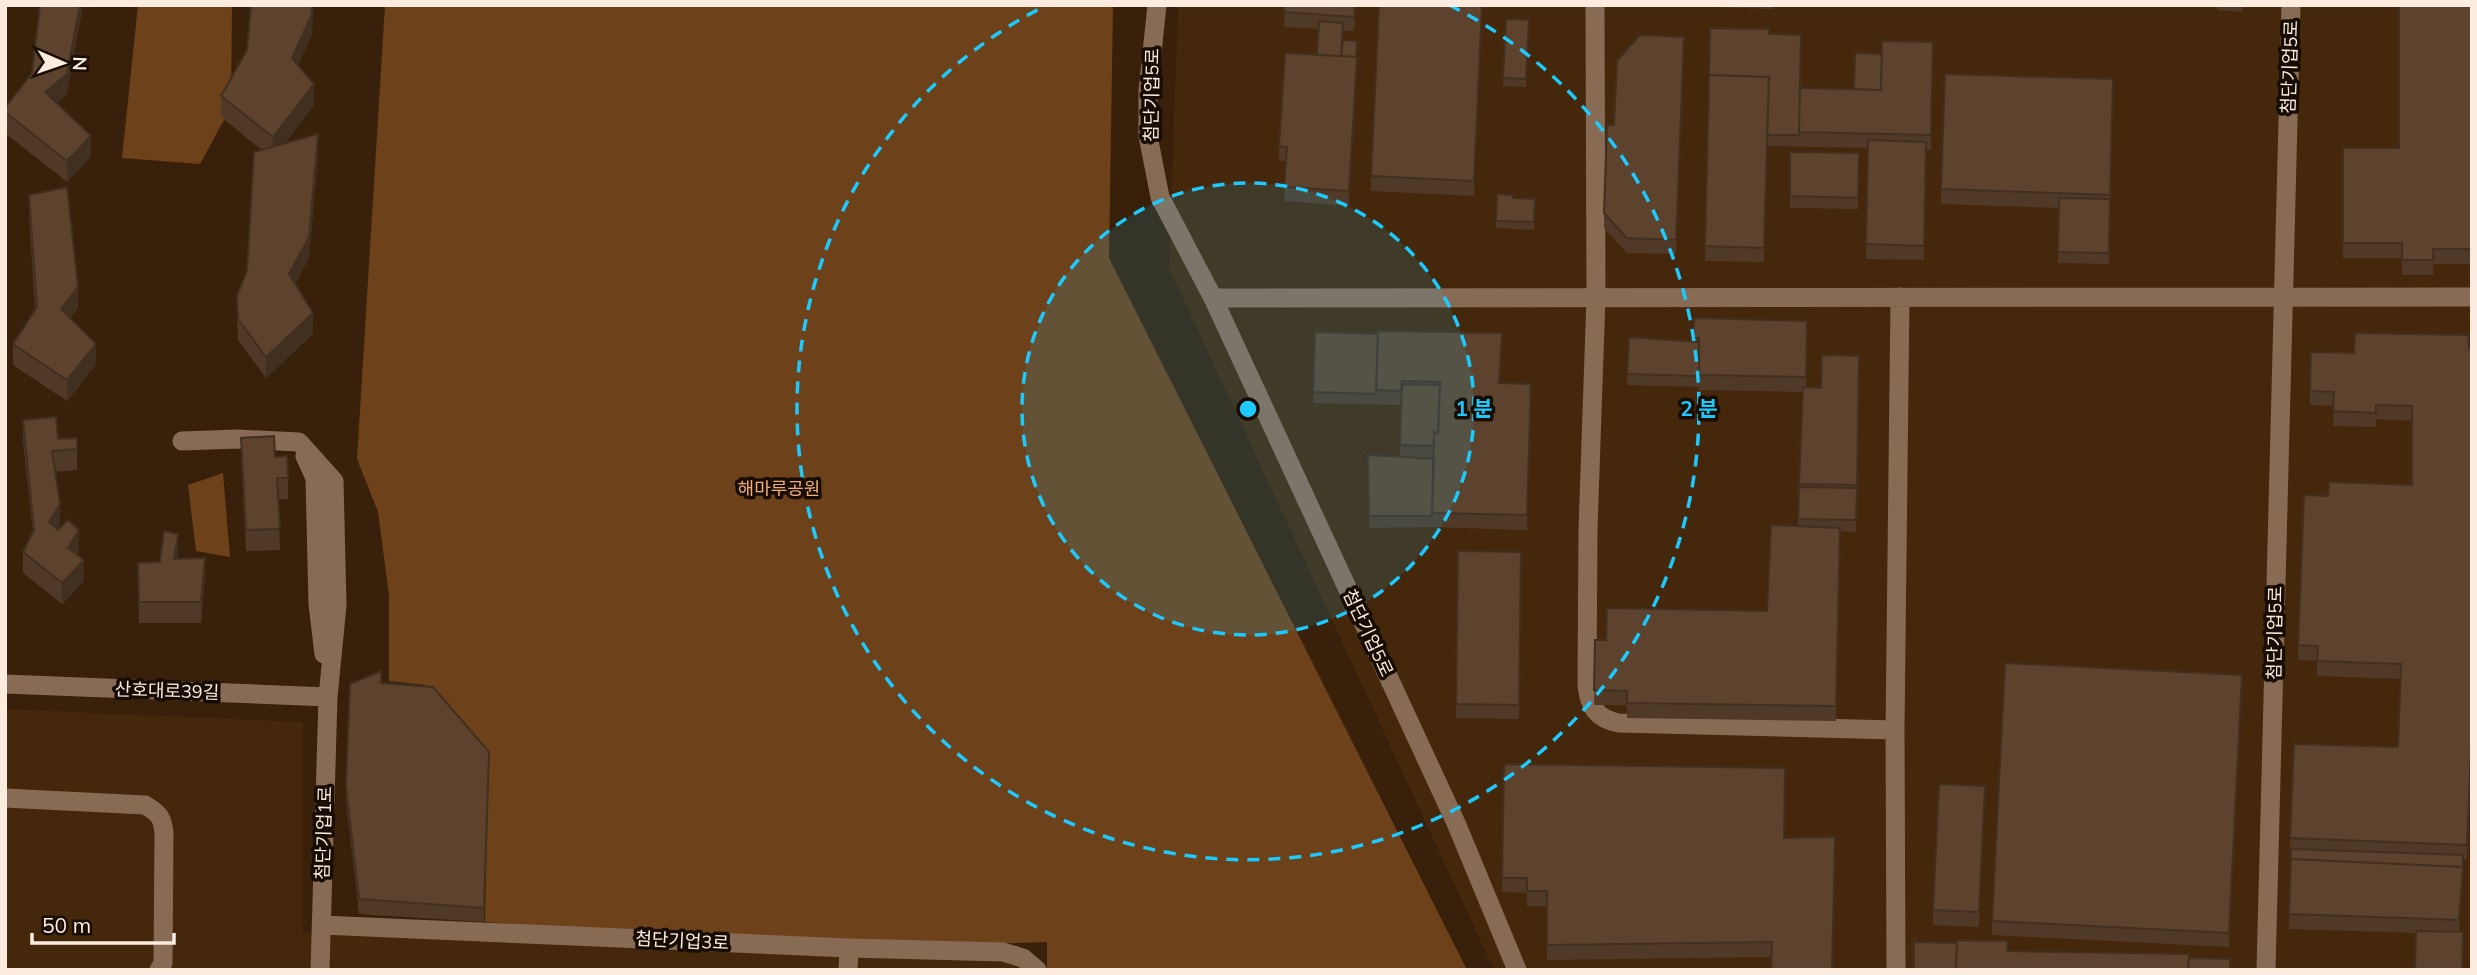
<svg xmlns="http://www.w3.org/2000/svg" width="2477" height="975" font-family="Mulish,'Noto Sans KR',sans-serif">
<style>
.built{fill:#45270b}
.green{fill:#6d421a}
.lines{fill:none;stroke-linecap:round;stroke-linejoin:round}
.minor{stroke:#886b55;stroke-width:19}
.wall{fill:#503a27}
.shaded-wall{fill:#412f20}
.building{fill:#5d432d;stroke:#412f20;stroke-width:2}
.ring{fill:none;stroke:#1dc9fd;stroke-width:3.5;stroke-dasharray:12 9}
.labels{text-anchor:middle;stroke-width:7;stroke-linejoin:round;paint-order:stroke}
.street-label{font-size:18px;fill:#fcecdf;stroke:#180d05}
.park-label{font-size:18px;fill:#f4ae73;stroke:#180d05}
.centre{fill:#1dc9fd;stroke:#180d05;stroke-width:3.5}
.ring-label{font-size:21px;text-anchor:middle;font-weight:bold;fill:#1dc9fd;stroke:#180d05;stroke-width:7;stroke-linejoin:round;paint-order:stroke}
</style>
<rect width="100%" height="100%" fill="#38200b"/>
<path class="built" d="M1178,5H2472V970H1494L1169,268Z
M5,709L303,722V932L1019,962L1025,970H5Z"/>
<path class="green" d="M138,5H232L231,107L200,164L122,158Z
M385,5H1113L1109,258L1467,970H1047V942L849,948L485,922L488,767L426,685L389,681V595L378,512L357,459Z
M223,473L230,557L196,551L188,485Z"/>
<g class="lines">
<path class="minor" d="M1157,5L1148,91V136L1160,197L1213,298L1456,823L1517,970
M1595,5L1596,297L1588,529L1587,685C1589,707 1597,719 1619,723L1895,730L1896,970
M1213,298L2472,297
M182,441L237,439L299,442L334,481L337,605L328,697L320,970
M305,456L315,478L318,604L324,654
M5,684L328,697
M1895,730L1900,297
M5,798L145,805C159,813 163,818 164,834L163,963L159,970
M322,925L849,948L1003,952L1023,958L1037,970
M848,970L849,948
M2266,970L2291,5"/>
</g>
<path class="wall" d="M40,5H83L67,94L57,103L91,157L67,182L5,133V108L32,73Z
M251,5H313L312,34L298,65L314,105L284,144L318,155L309,258L295,284L313,334L266,378L238,340L237,317V296L247,271L262,150L221,117V96L247,50Z
M1226,5H1257V7Z
M1285,5H1356L1354,31H1343V40L1356,57L1357,72L1349,206L1284,201L1286,161H1279V146L1317,55L1319,29L1284,27Z
M1715,5H1773V9L1715,7Z
M2217,5H2242V12L2217,10Z
M2472,5V264H2433V275H2402V258H2343V148H2399Z
M1482,19L1474,196L1371,191V176Z
M1506,19L1529,20L1526,87L1503,86Z
M1710,28L1769,34L1801,88L1854,89L1882,54L1933,42L1931,150H1926L1924,260L1866,259L1868,148L1767,146L1764,262L1705,261Z
M1684,51L1676,254L1627,253L1604,228V213L1614,125Z
M2113,79L2109,264L2058,263L2059,208L1941,204V189Z
M1790,152L1859,153L1858,209L1790,208Z
M29,195L78,308L70,318L96,365L67,401L13,365V344L35,309L29,216Z
M1535,199L1534,230L1496,228V221Z
M1694,318L1807,321L1806,387L1821,388L1859,356L1856,532L1840,531L1836,721L1627,718V705H1594L1595,640H1606L1767,611L1798,526L1803,392L1699,390V387L1627,385V374L1693,341Z
M1315,332L1502,348L1500,383L1531,384L1527,530L1432,527L1369,528L1368,455L1434,459V458L1400,457L1401,405L1313,403Z
M2472,349V739L2467,859H2463V882L2459,932L2416,933L2289,929L2291,853L2290,838L2398,747L2400,679L2317,676V661L2298,660V645L2328,496L2412,485V421L2376,419V427L2333,426L2334,406L2310,405V391L2354,353Z
M23,420L58,439L77,438V470L55,472L60,525L58,529L79,551L77,555L84,581L62,604L23,573V552L33,533L23,441Z
M241,438L275,457L288,478V499H278L280,550L246,551L241,459Z
M1458,551L1521,552L1519,719L1456,718Z
M178,555V559L205,579L201,623H139L138,563L160,562Z
M2242,690L2229,947L1992,935V921Z
M489,752L484,922L359,914L346,801V786Z
M1504,764L1785,768L1771,957L1547,960V906H1527V893L1502,892Z
M1985,801L1979,927L1933,925V910Z"/>
<path class="shaded-wall" d="M80,5H83L67,94L45,113V92Z
M312,5V34L292,79V58Z
M1482,5V19L1474,196V181Z
M1357,57V72L1349,206V191Z
M314,84V105L273,158V137Z
M318,134V155L309,258L289,295V274Z
M91,136V157L67,182V161Z
M78,287V308L61,330V309Z
M313,313V334L266,378V357Z
M96,344V365L67,401V380Z
M60,504V525L49,543V522Z
M79,530V551L68,569V548Z
M178,534V555L174,580V559Z
M205,558V579L201,623V602Z
M84,560V581L62,604V583Z
M2242,675V690L2229,947V933Z
M1985,786V801L1979,927V912Z
M2463,867V882L2459,935V920Z"/>
<path class="building" d="M40,5H80L67,74L45,92L91,136L67,161L5,112V108L32,73Z
M251,5H312V14L292,58L314,84L273,137L221,96L247,50Z
M1285,5H1355L1354,17L1284,12Z
M1379,5H1482L1474,181L1371,176Z
M2399,5H2472V249H2433V260H2402V243H2343V148H2399Z
M1506,19L1529,20L1526,79L1503,78Z
M1319,21L1343,23L1341,56L1317,55Z
M1710,28L1769,29V34L1801,35L1799,135H1767L1769,77L1709,75Z
M1640,35L1684,37L1676,240L1627,238L1604,213L1607,125H1614L1617,61Z
M1343,40L1357,41L1356,57L1341,56Z
M1882,41L1933,42L1931,135L1799,132L1800,88L1881,90Z
M1285,53L1357,57L1349,191L1284,187L1287,147L1279,146Z
M1855,53L1882,54L1881,90L1854,89Z
M1945,74L2113,79L2110,195L1941,189Z
M1709,75L1769,77L1764,248L1705,246Z
M318,134L309,237L289,274L313,313L266,357L238,319L237,296L247,271L254,152Z
M1868,140L1926,142L1924,246L1866,244Z
M1790,152L1859,153L1858,198L1790,196Z
M67,187L78,287L61,309L96,344L67,380L13,344L37,307L29,195Z
M1497,194L1513,195V198L1535,199L1534,222L1496,221Z
M2059,198L2110,199L2109,253L2058,252Z
M1694,318L1807,321L1806,377L1699,375V338H1693Z
M1378,331L1502,333L1499,383L1531,384L1527,515L1432,513L1434,432L1438,433L1440,382L1402,381L1401,391L1376,390Z
M1315,332L1378,334L1376,394L1313,392Z
M2355,333L2468,335L2469,349H2472V725L2467,845L2290,838L2294,744L2398,747L2401,664L2317,661L2318,646L2298,645L2304,495L2328,496L2329,482L2412,485V406L2376,405V413L2333,411L2334,392L2310,391L2311,352L2354,353Z
M1629,337L1699,342V376L1627,374Z
M1822,355L1859,356L1857,485L1799,484L1803,387L1821,388Z
M1402,384L1440,385L1438,433L1434,432V446L1400,445Z
M56,417L58,439L77,438V449L52,451L60,504L49,522L58,530L68,520L79,530L68,548L84,560L62,583L23,552L34,530L23,420Z
M274,436L275,457L287,456L288,478H277L280,529L246,530L241,438Z
M1368,455L1434,459L1432,516H1369Z
M1799,487L1857,488L1856,520L1798,519Z
M1771,525L1840,528L1836,706L1627,703V691L1594,690L1595,640H1606L1607,608L1767,611Z
M164,531L178,534L174,559L205,558L201,602H139L138,563L160,562Z
M1458,551L1521,552L1519,705L1456,704Z
M2005,663L2242,675L2229,933L1992,921Z
M381,671V683L433,687L489,752L484,908L359,899L346,786L350,684Z
M1504,764L1785,768L1784,838L1835,837L1832,970H1771L1772,942L1547,945V891H1527V878H1502Z
M1939,784L1985,786L1979,912L1933,910Z
M2291,849L2463,855V871V867L2291,859Z
M2291,859L2463,867L2459,920L2289,914Z
M2416,931L2463,932L2462,970H2415Z
M1957,940L2008,941L2007,951L2189,954L2188,970H1956Z
M1914,942L1957,943L1956,970H1914Z
M2189,958L2230,959V968H2237V970H2188Z"/>
<circle cx="1248" cy="409" r="226" fill="#1dc9fd" fill-opacity=".12"/>
<g class="ring">
<circle cx="1248" cy="409" r="226"/>
<path d="M1449 5A451 451 0 1 1 1047 5"/>
</g>
<g class="labels">
<g class="street-label">
<text transform="translate(2290 67) rotate(-88)" y="6">첨단기업5로</text>
<text transform="translate(1152 95) rotate(-89)" y="6">첨단기업5로</text>
<text transform="translate(1368 633) rotate(65)" y="6">첨단기업5로</text>
<text transform="translate(2275 633) rotate(-89)" y="6">첨단기업5로</text>
<text transform="translate(167 691) rotate(2)" y="6">산호대로39길</text>
<text transform="translate(324 833) rotate(-88)" y="6">첨단기업1로</text>
<text transform="translate(682 941) rotate(3)" y="6">첨단기업3로</text>
</g>
<g class="park-label">
<text x="779" y="495">해마루공원</text>
</g>
</g>
<circle cx="1248" cy="409" r="10" class="centre"/>
<g class="ring-label">
<text x="1474" y="416">1 분</text>
<text x="1699" y="416">2 분</text>
</g>
<rect width="2477" height="975" fill="none" stroke="#fcecdf" stroke-width="14"/>
<g transform="translate(63 63) rotate(92)" stroke="#180d05" stroke-width="5" paint-order="stroke">
<path d="M0-5L12 26L0 18L-12 26Z" fill="#fcecdf"/>
<text y="-10" font-size="19" font-weight="bold" text-anchor="middle" fill="#fcecdf">N</text>
</g>
<path d="M32 933v10h142v-10" fill="none" stroke="#fcecdf" stroke-width="3.5"/>
<text x="42" y="933" font-size="21" fill="#fcecdf" stroke="#180d05" stroke-width="5" paint-order="stroke">50 m</text>
</svg>
